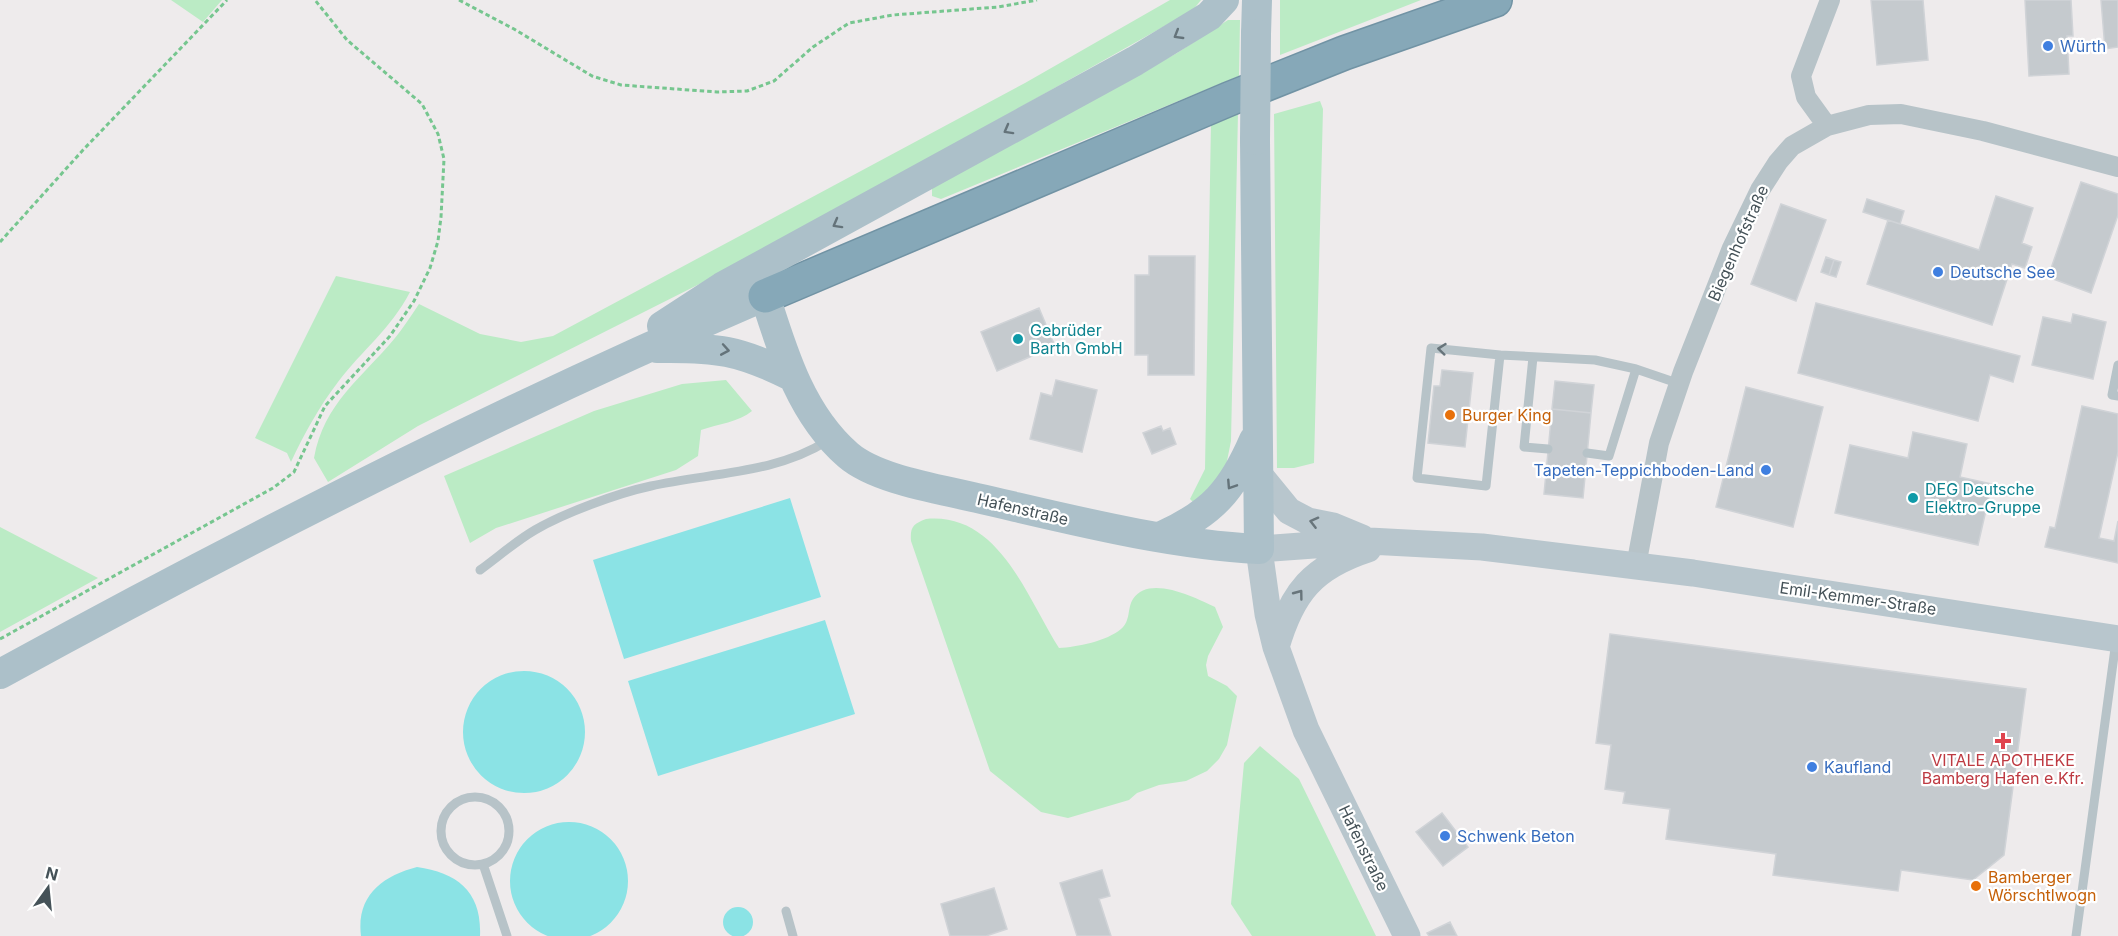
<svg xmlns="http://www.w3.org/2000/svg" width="2118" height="936" font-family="Inter,sans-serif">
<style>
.green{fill:#bbebc5}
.water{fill:#8be3e5}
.building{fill:#c5cace;stroke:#d0d3d7;stroke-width:1.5}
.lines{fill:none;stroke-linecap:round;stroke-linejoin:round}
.highway-casing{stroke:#7193a4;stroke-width:36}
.path{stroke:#76c68f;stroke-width:3;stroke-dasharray:4.5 3;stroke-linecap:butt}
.lane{stroke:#b7c3c8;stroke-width:9}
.street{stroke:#b7c3c8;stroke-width:20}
.secondary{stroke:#b8c6cd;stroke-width:27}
.primary{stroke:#acc0c9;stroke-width:30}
.highway{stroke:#86a8b8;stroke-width:33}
.primary-bridge{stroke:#acc0c9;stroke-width:30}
.oneway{stroke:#64737a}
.oneway2{stroke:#67747a}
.oneway3{stroke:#68757b}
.shop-dot{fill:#3f7fe0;stroke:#fff;stroke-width:2}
.culture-dot{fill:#0f9aa8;stroke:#fff;stroke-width:2}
.food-dot{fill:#e8710a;stroke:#fff;stroke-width:2}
.health-dot{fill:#e0444e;stroke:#fff;stroke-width:2}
.labels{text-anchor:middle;stroke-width:4.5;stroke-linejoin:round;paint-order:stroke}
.shop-label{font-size:16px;fill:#366cbe;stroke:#fff;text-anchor:start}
.street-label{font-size:16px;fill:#455258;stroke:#fff}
.culture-label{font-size:16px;fill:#0d838f;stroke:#fff;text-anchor:start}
.food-label{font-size:16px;fill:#c56008;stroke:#fff;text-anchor:start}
.health-label{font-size:16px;fill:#be3a42;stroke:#fff}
</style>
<rect width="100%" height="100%" fill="#eeebec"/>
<path class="green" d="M171,0H222L203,22Z
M1170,0H1201L1193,10L767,250L418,426L328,482L314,458C324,403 361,379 395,338C403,328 411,316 419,304L480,334L521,342L553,336L1025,83Z
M1280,0H1421L1280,55Z
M1228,20H1240L1239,76L941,199L932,196V188L1177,53Z
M1320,101L1323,109L1314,463L1294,468H1277L1274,114Z
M1238,113L1231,441L1226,466L1197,506L1190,499L1205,469L1211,122Z
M336,276L410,292C390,330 363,349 338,382C319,407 304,434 291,462L287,453L255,438Z
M726,380L752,411C739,422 718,424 701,430L698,456L676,470L496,528L470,543L444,476L594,411L682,384Z
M926,519C999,512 1027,598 1059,648C1077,647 1107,641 1121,629C1131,621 1127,608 1133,599C1149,574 1196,598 1215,607L1223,627L1208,656L1206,665L1208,676L1227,686L1237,696L1227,745L1219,759L1207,771L1186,781L1159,785L1137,793L1129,800L1068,818L1041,812L990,771L911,541C910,527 913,524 926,519Z
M0,527L98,578L0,632Z
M1260,746L1299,779L1376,936H1252L1231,904L1244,763Z"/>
<path class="water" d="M790,498L821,597L624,659L593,560Z
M825,620L855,714L658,776L628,681Z
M463 732a61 61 0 1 1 122 0a61 61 0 1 1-122 0Z
M510 881a59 59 0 1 1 118 0a59 59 0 1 1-118 0Z
M417,867C458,873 482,892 480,936H361C356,896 382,876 417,867Z
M723 922a15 15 0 1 1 30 0a15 15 0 1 1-30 0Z"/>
<path class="building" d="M1871,0H1923L1928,60L1877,65Z
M2025,0H2071L2073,36H2067L2069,74L2029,76Z
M2101,0H2118V47L2105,49Z
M2081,182L2118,194V215L2091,293L2048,277Z
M1996,196L2033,208L2022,243L2032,247L2025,268L2012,264L1992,325L1867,284L1888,220L1979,250Z
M1867,199L1904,211L1900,224L1863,212Z
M1781,204L1826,220L1796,301L1751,284Z
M1149,256H1195L1194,375H1148V355H1135V275H1149Z
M1826,257L1834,260L1829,275L1821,272Z
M1834,260L1841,262L1836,277L1829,275Z
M1816,303L2020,356L2013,382L1990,375L1978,421L1798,373Z
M1039,308L1055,346L997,371L981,332Z
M2073,314L2106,322L2093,379L2032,365L2043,317L2071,323Z
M1442,370L1473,373L1465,447L1428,443L1434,386H1440Z
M1056,380L1097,390L1082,452L1030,439L1041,393L1052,396Z
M1555,381L1594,385L1591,413L1552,409Z
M1746,387L1823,407L1793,527L1716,507Z
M2082,406L2118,414V452L2099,538L2114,541L2118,521V563L2045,547L2050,527L2055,528Z
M1552,409L1591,413L1583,498L1544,494Z
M1161,426L1163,431L1170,428L1176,444L1152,454L1143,433Z
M1913,432L1967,444L1960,477L1992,484L1978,545L1835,513L1850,445L1908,458Z
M1610,634L2026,689L2004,855L1973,880L1901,870L1898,891L1773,875L1776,854L1666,839L1670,809L1623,803L1625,792L1605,789L1611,745L1596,743Z
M1442,813L1468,847L1443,866L1416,832Z
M1102,870L1110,896L1099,899L1111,936H1077L1060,883Z
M994,888L1007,929L986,936H950L941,904Z
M1450,922L1457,936H1429L1427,933Z"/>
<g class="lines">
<g class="highway-casing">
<path id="highway" d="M765,296L1229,99L1344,53L1495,0"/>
</g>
<path class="path" d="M459,0L514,29L592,76L621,85L717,92L747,91L774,81L813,47L849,23L893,15L998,7L1037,0
M0,242L83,150L227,0
M0,639L273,488L294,472L325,406L390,336L414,301L430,268L438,241L441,217L444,159L438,134L422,104L347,40L315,0"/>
<path class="lane" d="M1500,355L1486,486L1417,478L1431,348L1500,355L1595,360L1636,369L1680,384
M1533,357L1524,447L1548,449
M2118,365L2112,395L2118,396
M1587,453L1609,456L1636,369
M480,570C498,557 516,541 535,530C564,513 618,493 651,486C709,473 775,474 827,441
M441 831a34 34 0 1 1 68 0a34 34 0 1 1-68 0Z
M483,864L507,936
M786,911L793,936
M2076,936L2116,641"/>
<path class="street" d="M1827,126L1806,97L1801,76L1830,0
M1636,566L1659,443L1683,372L1732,248L1760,190L1778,162L1792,146L1827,126L1869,115L1901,114L1983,131L2118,167"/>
<path class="secondary" d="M1257,472L1289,511L1308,521L1333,526L1362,538
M1276,647C1292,592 1313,567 1368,549
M1407,936L1306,730L1276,647L1268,614L1259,549L1369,541L1482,547L1693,573L2118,639"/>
<path class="primary" d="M1256,34L1257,0
M662,326L722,287L1135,61L1209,16L1224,0
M657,348C716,347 740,350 793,377
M1162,536C1212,513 1232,491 1254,440
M0,674C250,537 504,408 765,296C783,353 801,414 848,455C877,480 940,489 977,498C1069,519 1164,544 1259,549L1255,140"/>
<use href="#highway" class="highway"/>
<path class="primary-bridge" d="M1255,140L1256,34"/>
</g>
<defs><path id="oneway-chevron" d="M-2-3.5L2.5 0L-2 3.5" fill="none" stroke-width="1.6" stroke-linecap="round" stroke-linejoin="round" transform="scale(1.5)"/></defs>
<g class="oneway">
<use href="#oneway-chevron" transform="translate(1178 35) rotate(149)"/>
<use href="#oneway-chevron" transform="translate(1008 130) rotate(151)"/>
<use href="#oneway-chevron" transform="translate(837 224) rotate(151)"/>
<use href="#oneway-chevron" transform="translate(725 350) rotate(10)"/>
<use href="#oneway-chevron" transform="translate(1231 485) rotate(123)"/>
</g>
<use class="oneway2" href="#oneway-chevron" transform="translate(1442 349) rotate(-174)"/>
<g class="oneway3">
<use href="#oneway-chevron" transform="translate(1314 522) rotate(-166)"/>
<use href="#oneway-chevron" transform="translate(1299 594) rotate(-53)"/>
</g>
<g class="shop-dot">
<circle cx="2048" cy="46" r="6"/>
<circle cx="1938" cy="272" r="6"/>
<circle cx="1766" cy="470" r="6"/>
<circle cx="1812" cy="767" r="6"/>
<circle cx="1445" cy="836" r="6"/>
</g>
<g class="culture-dot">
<circle cx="1018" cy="339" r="6"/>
<circle cx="1913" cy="498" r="6"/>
</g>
<g class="food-dot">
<circle cx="1450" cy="415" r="6"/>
<circle cx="1976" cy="886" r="6"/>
</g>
<path class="health-dot" d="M2000 732h6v6h6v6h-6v6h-6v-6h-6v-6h6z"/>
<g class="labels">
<g class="shop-label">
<text x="2060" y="52">Würth</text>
<text x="1950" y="278">Deutsche See</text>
<text x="1754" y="476" text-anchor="end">Tapeten-Teppichboden-Land</text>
<text x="1824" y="773">Kaufland</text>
<text x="1457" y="842">Schwenk Beton</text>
</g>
<g class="street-label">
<text transform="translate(1738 243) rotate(-66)" y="6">Biegenhofstraße</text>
<text transform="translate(1023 509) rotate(13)" y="6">Hafenstraße</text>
<text transform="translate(1858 598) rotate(8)" y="6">Emil-Kemmer-Straße</text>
<text transform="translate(1364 848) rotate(64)" y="6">Hafenstraße</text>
</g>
<g class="culture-label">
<text x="1030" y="336">Gebrüder<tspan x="1030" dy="18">Barth GmbH</tspan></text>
<text x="1925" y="495">DEG Deutsche<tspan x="1925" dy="18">Elektro-Gruppe</tspan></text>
</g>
<g class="food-label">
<text x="1462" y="421">Burger King</text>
<text x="1988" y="883">Bamberger<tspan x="1988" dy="18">Wörschtlwogn</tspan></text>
</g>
<g class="health-label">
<text x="2003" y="766">VITALE APOTHEKE<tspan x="2003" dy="18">Bamberg Hafen e.Kfr.</tspan></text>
</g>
</g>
<g transform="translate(48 888) rotate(15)" stroke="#ffffff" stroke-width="4.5" paint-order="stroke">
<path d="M0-4.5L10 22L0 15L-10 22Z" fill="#455258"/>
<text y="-9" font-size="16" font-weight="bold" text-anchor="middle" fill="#455258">N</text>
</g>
</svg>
